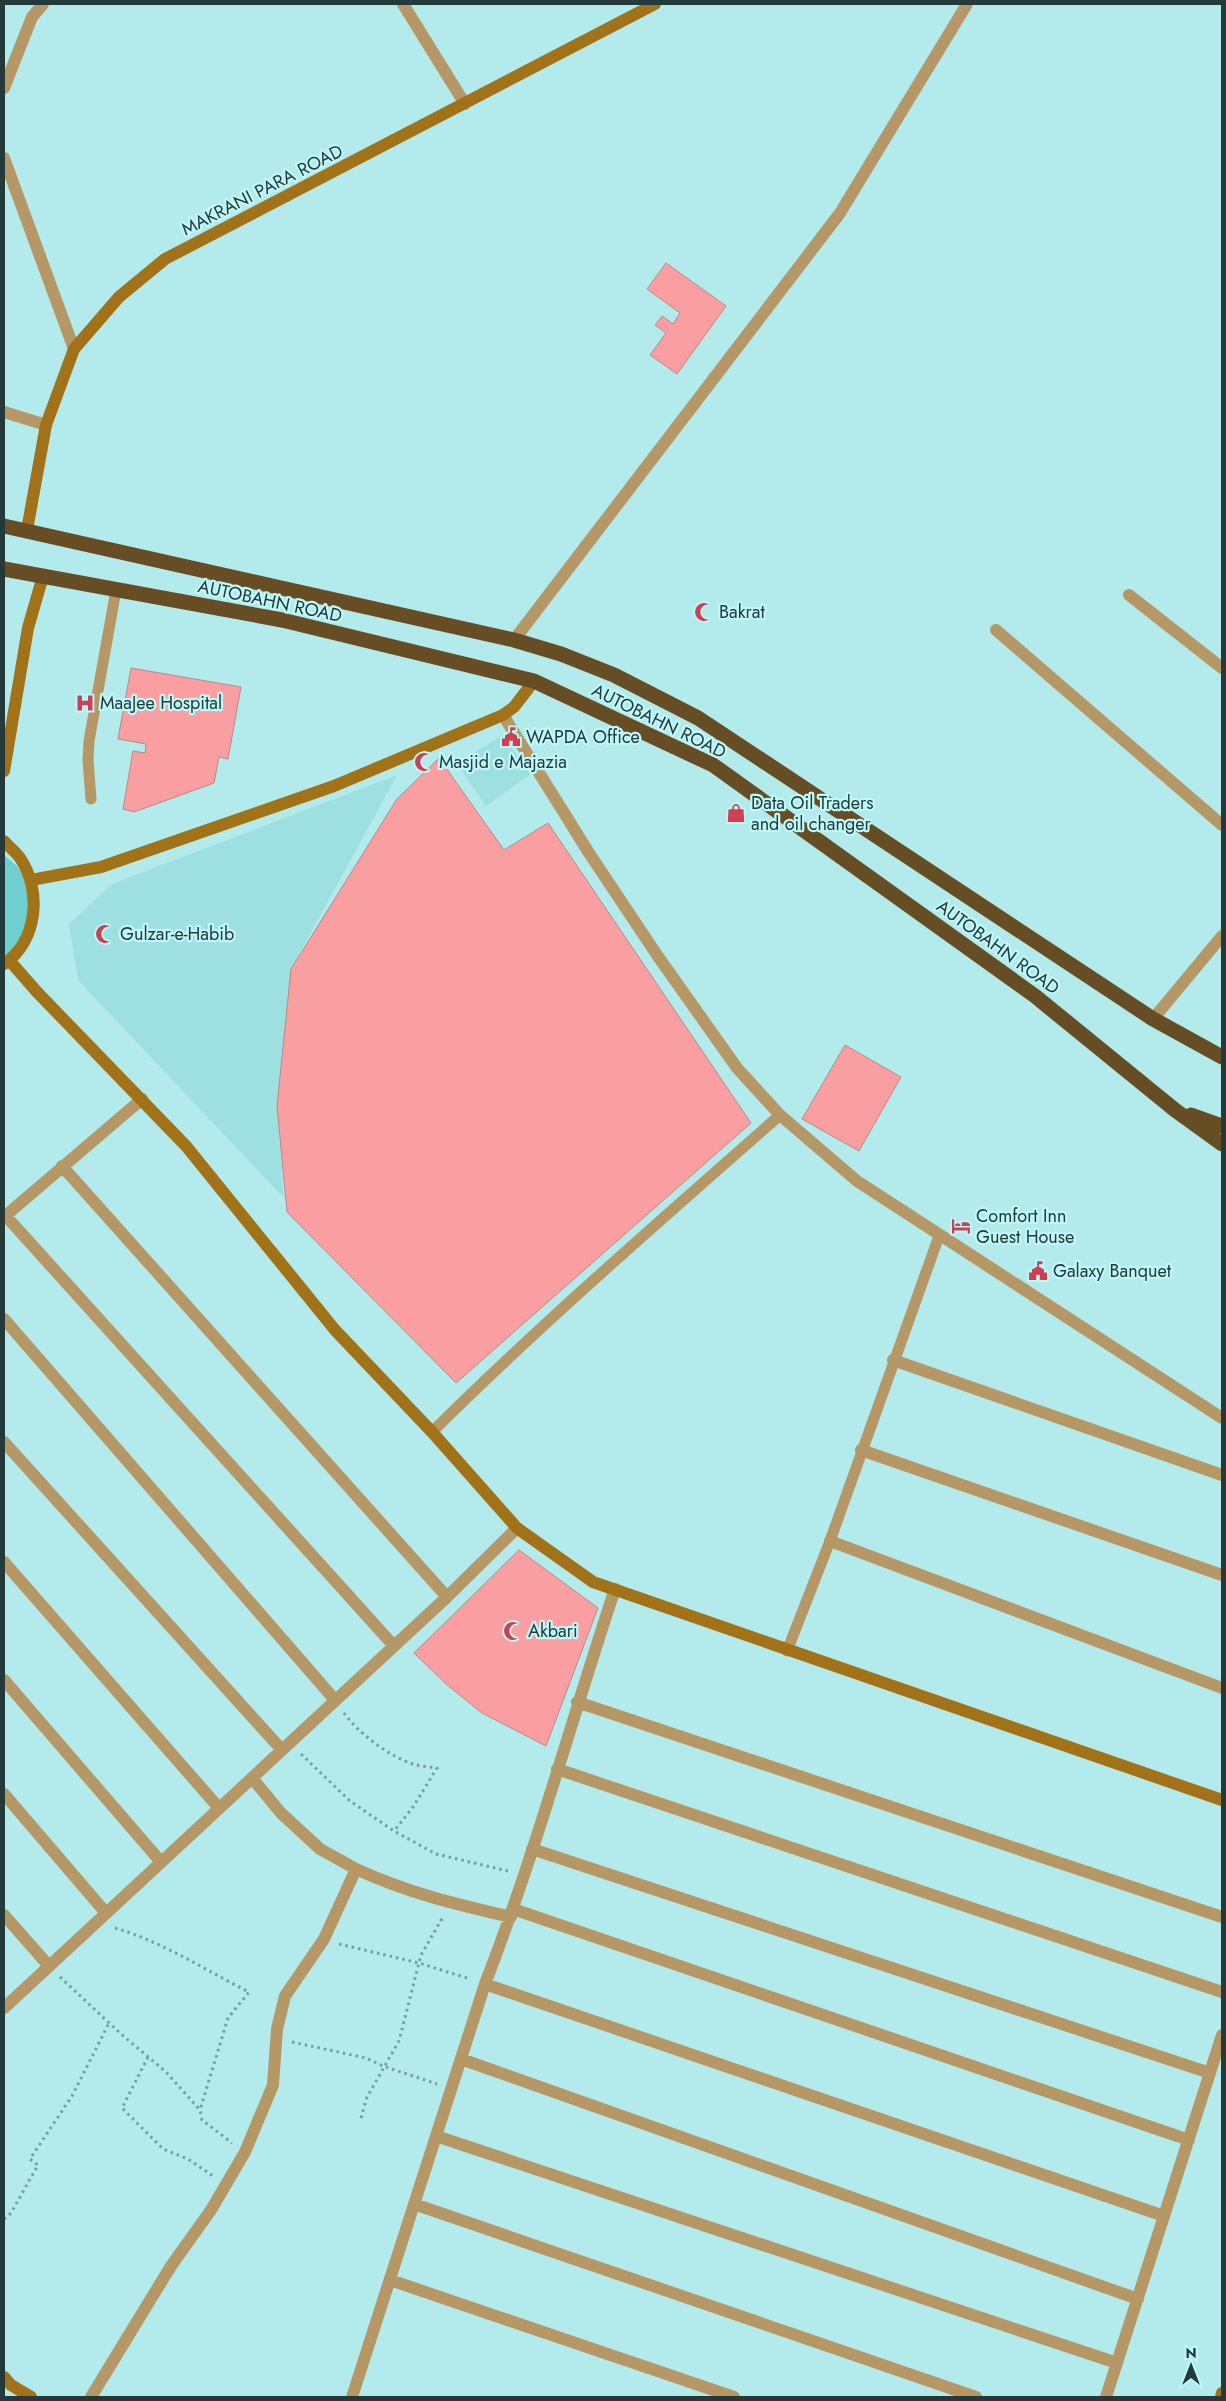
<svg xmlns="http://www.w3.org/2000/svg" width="1226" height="2401" font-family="Jost,sans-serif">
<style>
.built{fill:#9ee0e2}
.green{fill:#6eced0}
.building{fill:#f99fa1;stroke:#b88a8a}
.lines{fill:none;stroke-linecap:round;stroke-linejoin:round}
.path{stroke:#759e9f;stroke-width:3;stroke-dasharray:2.5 4;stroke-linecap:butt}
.lane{stroke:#b69766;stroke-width:11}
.street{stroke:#b69766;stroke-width:12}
.secondary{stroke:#a17218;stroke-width:12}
.highway{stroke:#664d23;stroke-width:15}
.labels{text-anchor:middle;stroke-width:4.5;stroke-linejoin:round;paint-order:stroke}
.street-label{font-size:18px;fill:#23393a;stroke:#bff8f9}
.poi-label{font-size:18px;fill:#23393a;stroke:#bff8f9;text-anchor:start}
</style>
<rect width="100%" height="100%" fill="#b3eaec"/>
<path class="built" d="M502,735L531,774L486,806L457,764Z
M397,775L291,969L277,1106L284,1198L78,980L69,924L112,884Z"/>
<path class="green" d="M4,855L17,866L29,885L31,929L4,965Z"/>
<path class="building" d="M666,263L726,306L677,374L650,355L666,333L655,325L662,316L673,324L680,313L647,289Z
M131,668L241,687L228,759L219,757L214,783L134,812L123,809L133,751L145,753L146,744L118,739Z
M439,758L504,850L548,823L751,1123L456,1383L287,1212L277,1106L291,969L397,799Z
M845,1045L901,1077L859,1151L802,1119Z
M519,1550L598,1608L546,1746L482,1713L446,1684L414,1653Z"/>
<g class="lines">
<path class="path" d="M344,1713C359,1734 389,1756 413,1764C420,1766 429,1767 437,1768L413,1807L394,1831
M301,1754L350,1801L394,1831L436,1854L508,1871
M115,1928C163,1942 205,1970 249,1992L228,2018L200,2110
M339,1944L419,1963L470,1979
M60,1977L121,2034L166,2072L200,2110L202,2120L232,2143
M292,2042L366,2058L383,2066L437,2084
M148,2057L122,2108L163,2149L188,2159L213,2176
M361,2118L367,2097L399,2041L421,1955L443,1917
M4,2219L11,2213L38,2165L30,2159L72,2096L109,2023"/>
<path class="lane" d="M91,799L88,760L89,741L116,590
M432,1432C543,1322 662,1219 780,1115
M787,1651L830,1541L939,1236"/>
<path class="street" d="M403,4L465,104
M4,88L32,17L43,4
M4,158L74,349
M4,412L46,425
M1129,595L1222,668
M996,630L1222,825
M514,640L840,213L967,4
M503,715L589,853L657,955L737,1068L780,1115L857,1181L1222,1418
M1153,1019L1222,936
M62,1166L447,1597
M5,1215L394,1646
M4,1217L142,1099
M4,1319L335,1700
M893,1360L1222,1475
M4,1442L282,1750
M861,1450L1222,1575
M830,1541L1222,1688
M4,1562L219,1808
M4,1680L161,1862
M577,1702L1222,1917
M557,1769L1222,1992
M4,1794L106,1913
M532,1849L1210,2073
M356,1869C408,1893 455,1904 511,1917
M513,1909L1189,2140
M4,1915L49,1966
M485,1984L1164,2216
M4,2008L447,1597L517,1528
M461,2059L1138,2299
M436,2136L1117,2363
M414,2204L976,2397
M390,2280L734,2397
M91,2397L171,2266L211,2210L245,2152L273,2085L277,2029L285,1996L324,1939L356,1869L320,1849L281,1813L252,1778
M352,2397L485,1984C535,1855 571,1721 615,1589
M1106,2397L1222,2035"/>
<path class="secondary" d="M27,530L46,425L74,349L119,297L165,259L655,4
M4,771L28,628L43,576
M4,841C9,847 16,852 20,858C42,890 38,941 4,964
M31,880L101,867L334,786L503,715L514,707L534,681
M9,960L37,992L186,1146L335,1330L432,1432L517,1528L593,1582L1222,1800
M4,2377L11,2385L31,2397
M1221,2397L1222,2393"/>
<path class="highway" d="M4,526L514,640L561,654L614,675L698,718L1153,1019L1222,1057
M4,569L282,620L534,681L713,765L1035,996L1175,1110L1222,1144
M1191,1115L1222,1126"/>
</g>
<defs>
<g id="mosque-bare" transform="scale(1.5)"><path d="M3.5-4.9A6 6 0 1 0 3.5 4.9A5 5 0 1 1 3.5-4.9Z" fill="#d03f51" stroke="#bff8f9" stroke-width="2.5" paint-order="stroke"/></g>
<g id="hospital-bare" transform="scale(1.5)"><path d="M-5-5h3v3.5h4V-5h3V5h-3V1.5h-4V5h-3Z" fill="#d03f51" stroke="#bff8f9" stroke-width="2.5" paint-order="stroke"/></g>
<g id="civic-bare" transform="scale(1.5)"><path d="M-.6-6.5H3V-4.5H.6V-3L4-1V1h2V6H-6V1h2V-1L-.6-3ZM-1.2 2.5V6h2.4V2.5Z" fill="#d03f51" stroke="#bff8f9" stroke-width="2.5" paint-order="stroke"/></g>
<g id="shop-bare" transform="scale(1.5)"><path d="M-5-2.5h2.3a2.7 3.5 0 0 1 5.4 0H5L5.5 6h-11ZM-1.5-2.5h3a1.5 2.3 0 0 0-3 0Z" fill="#d03f51" stroke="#bff8f9" stroke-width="2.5" paint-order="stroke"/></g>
<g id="hotel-bare" transform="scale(1.5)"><path d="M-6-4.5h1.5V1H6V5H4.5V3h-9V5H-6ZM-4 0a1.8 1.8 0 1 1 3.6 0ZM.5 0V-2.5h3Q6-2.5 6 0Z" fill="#d03f51" stroke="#bff8f9" stroke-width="2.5" paint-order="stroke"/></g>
</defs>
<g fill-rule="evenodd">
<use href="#mosque-bare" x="704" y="612"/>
<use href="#hospital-bare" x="85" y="703"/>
<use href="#civic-bare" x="511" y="737"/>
<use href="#mosque-bare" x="424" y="762"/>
<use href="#shop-bare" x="736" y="813"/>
<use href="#mosque-bare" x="105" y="934"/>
<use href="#hotel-bare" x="961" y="1226"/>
<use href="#civic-bare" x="1038" y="1271"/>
<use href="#mosque-bare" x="513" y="1631"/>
</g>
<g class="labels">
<g class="street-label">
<text transform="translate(262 190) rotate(-27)" y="6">MAKRANI PARA ROAD</text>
<text transform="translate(270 601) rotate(12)" y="6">AUTOBAHN ROAD</text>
<text transform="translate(659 721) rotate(26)" y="6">AUTOBAHN ROAD</text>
<text transform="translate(998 947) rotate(36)" y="6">AUTOBAHN ROAD</text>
</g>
<g class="poi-label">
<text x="719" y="618">Bakrat</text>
<text x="100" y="709">MaaJee Hospital</text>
<text x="526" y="743">WAPDA Office</text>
<text x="439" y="768">Masjid e Majazia</text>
<text x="751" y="809">Data Oil Traders<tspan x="751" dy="21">and oil changer</tspan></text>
<text x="120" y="940">Gulzar-e-Habib</text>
<text x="976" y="1222">Comfort Inn<tspan x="976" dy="21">Guest House</tspan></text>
<text x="1053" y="1277">Galaxy Banquet</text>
<text x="528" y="1637">Akbari</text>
</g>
</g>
<rect width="1226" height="2401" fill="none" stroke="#23393a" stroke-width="10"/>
<g transform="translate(1191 2366)" stroke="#bff8f9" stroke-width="4" paint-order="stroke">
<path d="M0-4L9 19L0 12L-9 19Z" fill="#23393a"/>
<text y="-8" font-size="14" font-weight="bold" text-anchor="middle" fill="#23393a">N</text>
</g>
</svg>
